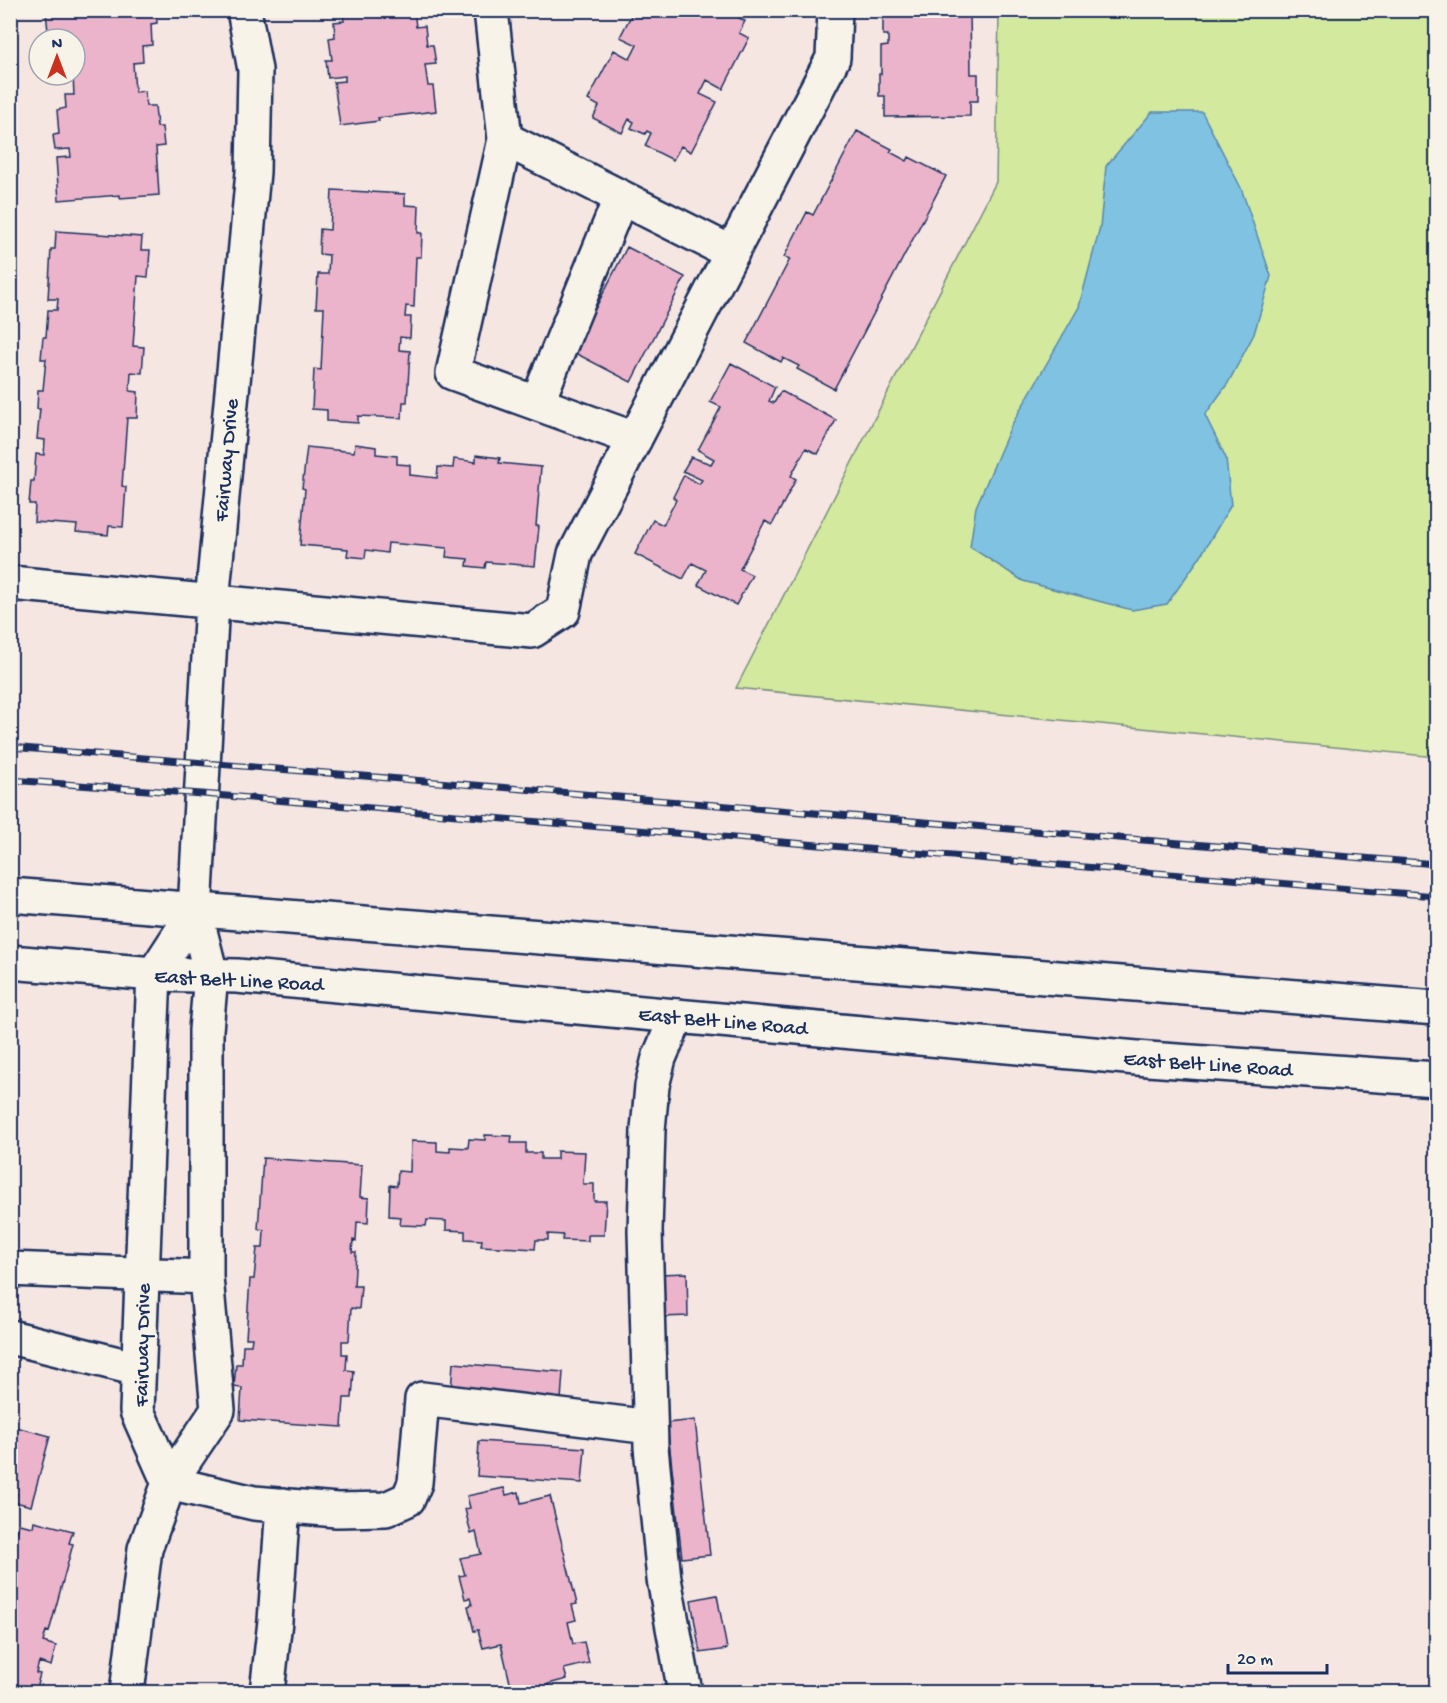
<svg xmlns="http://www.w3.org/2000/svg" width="1447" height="1703" font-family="'Gochi Hand',sans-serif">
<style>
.green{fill:#d3e99d;stroke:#778c7e;stroke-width:1.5}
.water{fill:#80c2e1;stroke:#5887ad;stroke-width:1.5}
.building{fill:#ebb4ca;stroke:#1b2f5e;stroke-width:1.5}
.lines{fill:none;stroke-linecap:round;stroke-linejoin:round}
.minor-casing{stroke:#1b2f5e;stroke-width:38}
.major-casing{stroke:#1b2f5e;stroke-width:38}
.minor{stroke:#f7f3e8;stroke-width:33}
.major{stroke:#f7f3e8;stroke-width:33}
.rail-casing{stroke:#1b2f5e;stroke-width:7}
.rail{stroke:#f7f3e8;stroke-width:4.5;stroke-dasharray:14;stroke-linecap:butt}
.labels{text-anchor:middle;stroke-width:5;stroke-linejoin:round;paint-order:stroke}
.street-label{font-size:21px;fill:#1b2f5e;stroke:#f7f3e8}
</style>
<rect width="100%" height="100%" fill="#f5e6e2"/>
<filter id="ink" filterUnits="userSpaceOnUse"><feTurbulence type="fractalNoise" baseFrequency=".0167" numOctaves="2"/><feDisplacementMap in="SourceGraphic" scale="12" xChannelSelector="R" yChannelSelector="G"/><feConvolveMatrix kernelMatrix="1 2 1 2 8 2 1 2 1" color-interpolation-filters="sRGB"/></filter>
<g filter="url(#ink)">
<path class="green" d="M999,11H1436V757L736,688L996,182Z"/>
<path class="water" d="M1152,112H1202L1241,188L1271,276L1254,334L1228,383L1205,415L1226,458L1231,505L1200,557L1167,604L1132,610L1023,581L970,547L976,507L1011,426L1079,307L1100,227L1106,166Z"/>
<path class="building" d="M61,10H156L157,23L151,24L152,45L142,46L143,62L133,63L135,92L145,91L146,106H155L157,127H162L164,146L156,147L159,195L120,198V195L59,200L56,158L71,157L70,149L55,150L53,135L59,134L57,110L66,108L65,95H74L73,75H75V39H53V30L48,31L46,12Z
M343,10H414L416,27L425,26L427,45H433L436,64L425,65L428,86H433L436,111L378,118L379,121L340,126L334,82L345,81V76L328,78L326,60H332L329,38L335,37L334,22L344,21Z
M634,10H706V16L709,17L712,10H725L745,21L739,33L749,38L723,89L707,80L700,94L717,102L691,152L681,146L673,160L645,146L651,133L647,131L645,134L631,128L634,122L629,119L622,133L593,118L599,106L588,100L614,50L630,59L637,45L620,37Z
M883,10H970L971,74H978V101H970V116L885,117V96H879V74H881V47L888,46V35H883Z
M857,131L892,149L890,152L907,161L909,157L946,176L834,389L797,369L799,366L783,358L781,362L746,343L790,259L784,257L807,212L813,215Z
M332,190L405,194V205L419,206L418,233H422L421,257H416L414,307L406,306L405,317H411L410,338L400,337L399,350L410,351L407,402H403L402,418L358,416V423L327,421V410L312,409L314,369L321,370L324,308H316L318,274H328L329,255L319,254L320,229L330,230Z
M56,231L142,237L141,250H150L148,277L138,276L133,346L144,347L142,373L131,372L130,391L138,392L137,418H127L122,486L126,487L123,527L109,526L108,535L76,532L77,525L34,522L35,504H29L31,481H34L36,454L44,455L45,440L37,439L40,409H37L38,390H43L46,359H41L43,337H46L48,310H57L58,299H48L51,249H55Z
M627,247L685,277L631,382L573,352Z
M731,363L775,387L769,401L774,403L781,391L836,420L818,454L806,448L791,476L796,479L772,525L765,521L740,569L752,575L736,605L698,585L706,570L692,563L683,579L635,554L653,520L663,525L676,500L673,497L684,475L699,484L702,480L683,471L691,457L711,464L714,459L698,450L721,407L710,402Z
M355,444L376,447V454L397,456V464L410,465V475L437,478L438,467L453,468L454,459L476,462V455L500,458L499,463L541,467L536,526H539L535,566L486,562L485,568L467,566L468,559L446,557L447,548L388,543L387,553L366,550L365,558L347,556L348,549L300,545L305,489L302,488L307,447L354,452Z
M485,1135L512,1136L511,1143H526V1153H541V1159H557V1151L585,1152L583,1184H594V1201H606L604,1235H588V1241L562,1240L563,1235L548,1234V1240H536L535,1249L481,1246L482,1240L465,1239V1231L446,1230V1221L427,1220L426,1226L400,1225L401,1217L389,1216L390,1185L397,1186L398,1171L410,1172L411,1141L437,1142V1151L450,1152V1147L468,1148L469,1139L485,1140Z
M263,1158L362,1165L360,1197L369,1198L368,1223L357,1222L356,1241L353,1240L352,1252H356L354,1286H361L359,1309L351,1308L349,1341H342V1354H347L346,1370L354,1371L352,1398H344L342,1427L240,1420L242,1388L234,1387L236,1364H242L243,1345H251L252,1338H246L250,1279H254L257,1248H263L264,1230L258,1229Z
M687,1273L688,1316L662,1317L660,1274Z
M453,1363L563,1372L561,1400L451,1391Z
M695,1420L710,1555L682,1558L667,1423Z
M12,1426L50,1436L31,1506L15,1502L17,1494L10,1492Z
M479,1441L585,1448L582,1483L477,1476Z
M504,1488L506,1495L519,1492L521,1503L550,1496L577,1604L572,1605L576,1620L568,1622L573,1644L584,1642L589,1663L564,1669L567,1679L548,1684L550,1692L512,1691L501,1644L483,1648L478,1630L474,1631L468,1606L472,1605L470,1598L465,1599L459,1576L465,1575L460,1558L481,1554L476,1532L471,1534L465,1509L470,1508L467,1496Z
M34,1521L73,1531L69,1543L73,1544L49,1632L46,1631L43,1642L56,1646L51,1666L39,1662L36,1673L40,1674L35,1692H10V1531L17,1533L19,1524L33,1527Z
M717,1595L727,1649L700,1653L691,1600Z"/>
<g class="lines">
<g class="minor-casing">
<path id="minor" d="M491,10L505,139
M537,403L621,197
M635,439L453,373L505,139L732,253
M10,583L532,631L563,611L575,554L833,58L835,10
M677,1016L659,1058L652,1086L648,1130L645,1231L651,1447L664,1579L685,1692
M10,1269L206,1277
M10,1337L138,1369
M169,1483L137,1411L151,1044L154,974L195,911
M169,1483L254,1503L337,1510L386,1509L408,1499L415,1483L422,1399L650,1427
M127,1692L145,1549L169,1483L218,1410L206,1277V1030L211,975L195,911L212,602L253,172L255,70L244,10
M267,1692L275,1621L283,1505"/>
</g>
<g class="major-casing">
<path id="major" d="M10,895L1436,1008
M10,962L154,974L237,976L1148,1059L1436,1079"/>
</g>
<use href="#minor" class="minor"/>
<use href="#major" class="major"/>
<g class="rail-casing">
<path id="rail" d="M10,747L1436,864
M10,780L202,794L1436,896"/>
</g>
<use href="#rail" class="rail"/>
</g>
</g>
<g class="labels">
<g class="street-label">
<text transform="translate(225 460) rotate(-85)" y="7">Fairway Drive</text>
<text transform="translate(239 979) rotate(3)" y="7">East Belt Line Road</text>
<text transform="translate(723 1020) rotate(5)" y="7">East Belt Line Road</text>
<text transform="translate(1208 1063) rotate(4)" y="7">East Belt Line Road</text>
<text transform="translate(141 1345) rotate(-89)" y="7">Fairway Drive</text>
</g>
</g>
<rect width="1447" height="1703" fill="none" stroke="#f7f3e8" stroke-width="36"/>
<rect x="18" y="18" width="1411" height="1667" fill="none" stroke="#1b2f5e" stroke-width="2" filter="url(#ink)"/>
<g transform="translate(57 57)"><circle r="28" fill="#f7f3e8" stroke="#9fa5b1" stroke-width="1.5"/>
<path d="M0-4.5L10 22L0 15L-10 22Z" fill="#c8321e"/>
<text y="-9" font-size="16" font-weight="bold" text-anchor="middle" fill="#1b2f5e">N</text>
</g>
<path d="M1228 1664v9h99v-9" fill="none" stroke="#1b2f5e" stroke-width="3"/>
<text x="1237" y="1664" font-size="18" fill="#1b2f5e" stroke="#f7f3e8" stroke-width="4.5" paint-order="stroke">20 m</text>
</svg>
